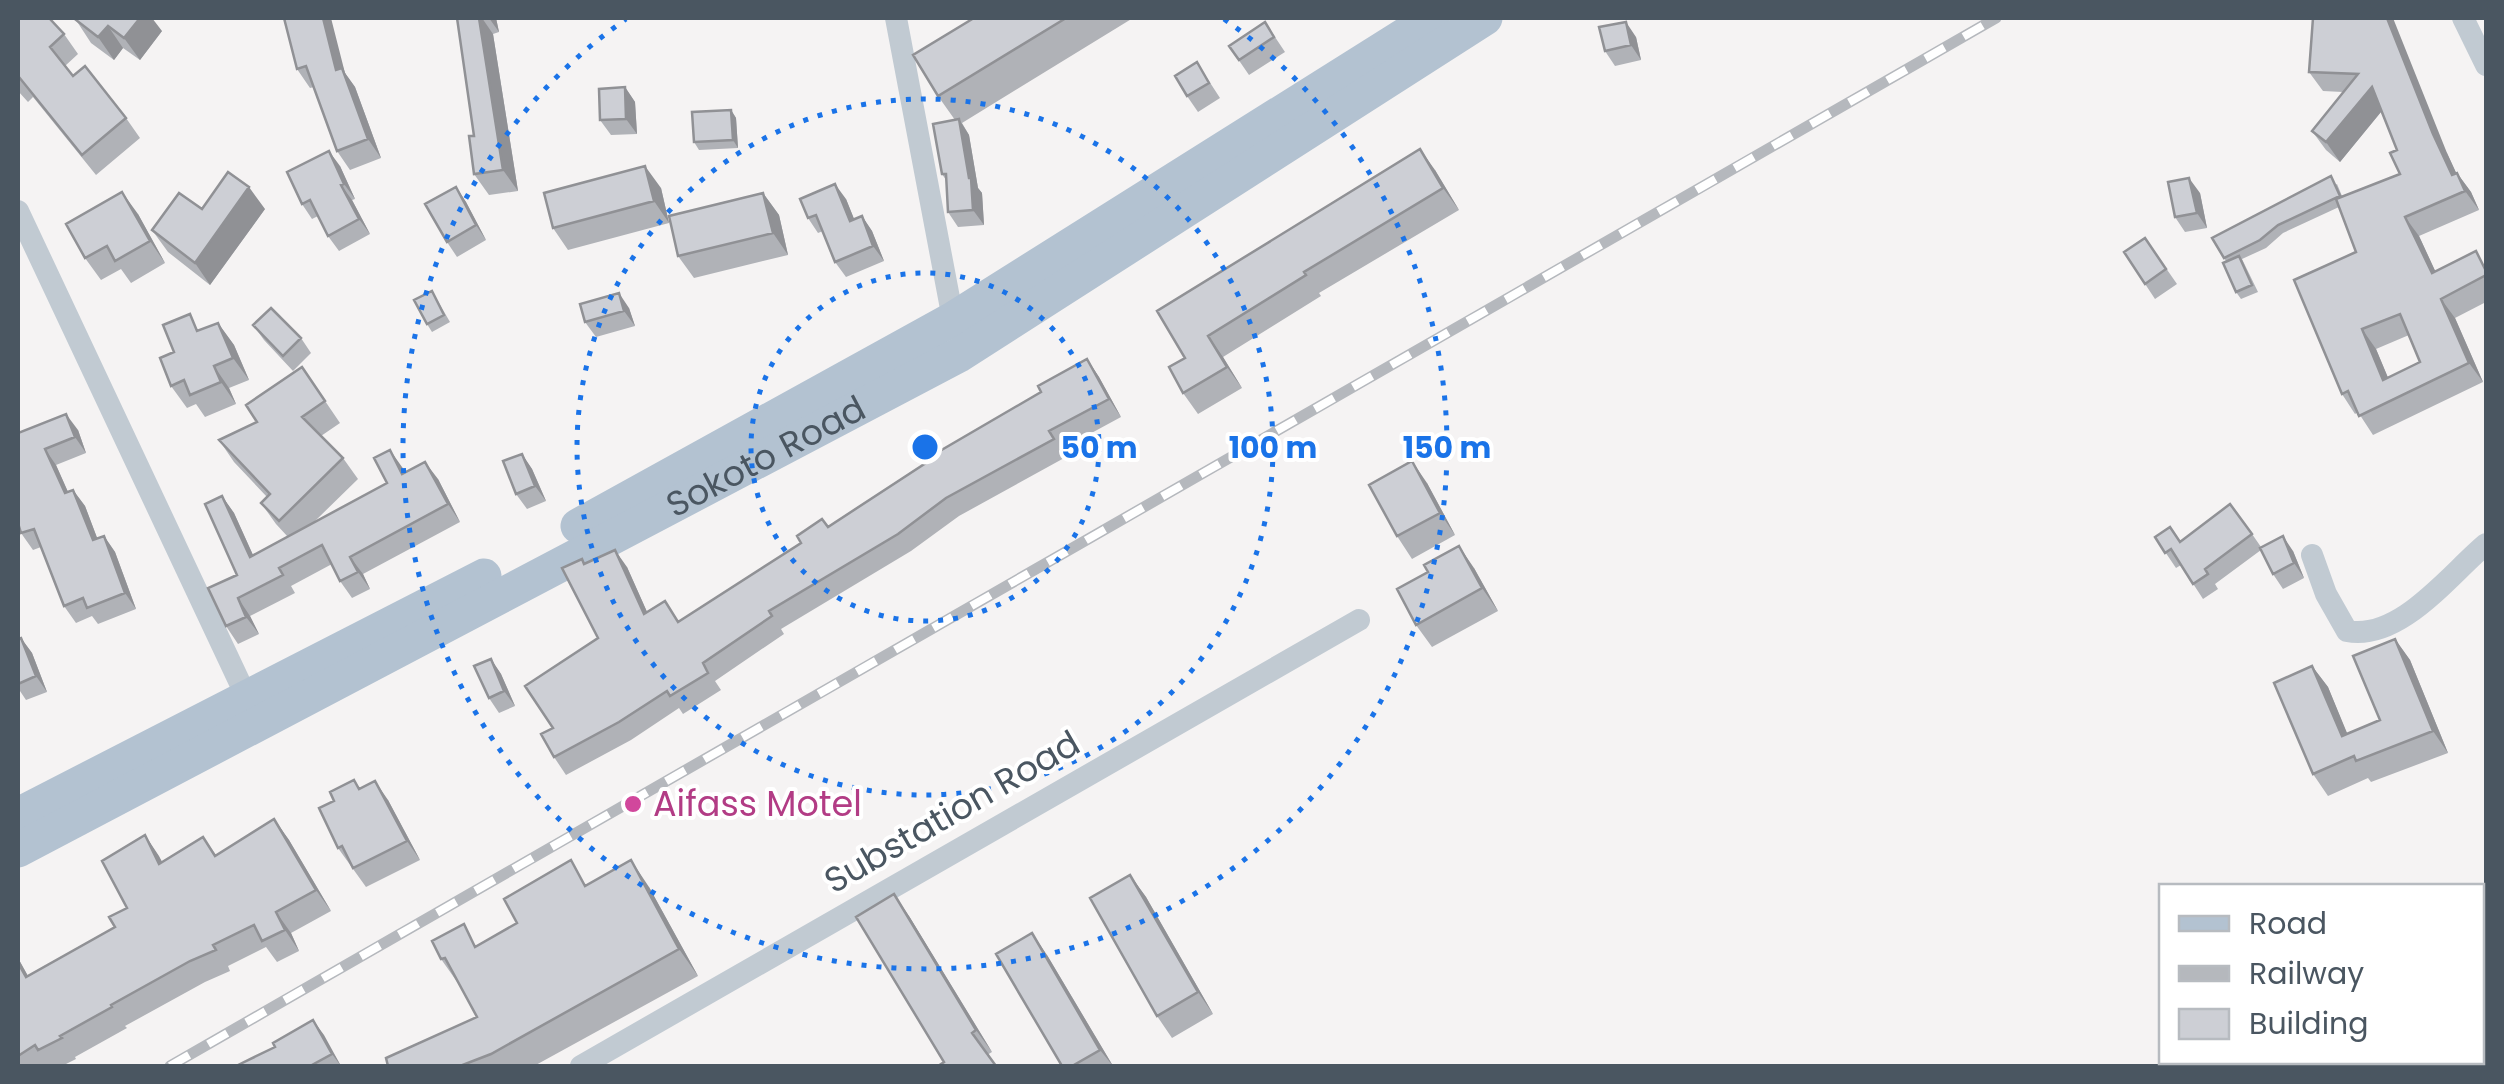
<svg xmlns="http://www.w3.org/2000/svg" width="2504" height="1084" font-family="Poppins,sans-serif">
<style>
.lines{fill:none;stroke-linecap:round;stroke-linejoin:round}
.street{stroke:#c1cad2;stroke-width:22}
.primary{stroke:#b3c2d1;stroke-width:35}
.rail-casing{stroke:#b5b8bd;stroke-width:11}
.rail{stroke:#fff;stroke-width:8;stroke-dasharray:22;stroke-linecap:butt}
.wall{fill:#b0b2b7;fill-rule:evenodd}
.shaded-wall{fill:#909195}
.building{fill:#cdcfd5;stroke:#909195;stroke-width:2.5;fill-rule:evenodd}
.ring{fill:none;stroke:#1a73e8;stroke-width:5;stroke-dasharray:5 10}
.hotel-dot{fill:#d1479c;stroke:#fff;stroke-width:4}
.labels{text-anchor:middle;stroke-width:8;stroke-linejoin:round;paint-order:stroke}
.street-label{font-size:35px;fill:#4a5661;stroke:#fff}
.hotel-label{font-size:35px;fill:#b23c85;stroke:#fff;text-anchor:start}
.centre{fill:#1a73e8;stroke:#fff;stroke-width:5}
.ring-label{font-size:30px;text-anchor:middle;font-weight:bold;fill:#1a73e8;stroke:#fff;stroke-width:8;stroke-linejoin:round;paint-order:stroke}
</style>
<rect width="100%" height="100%" fill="#f5f3f3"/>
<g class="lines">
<path class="street" d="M896,18L953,319
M2463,18L2486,65
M18,211L248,700
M2312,555L2326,594L2347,631C2400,641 2449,575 2486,544
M581,1066L1359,620"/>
<g class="primary">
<path d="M578,526L953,319L1432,18"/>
<path d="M18,815L484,576"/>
<path id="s1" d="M18,850L959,355L1485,18"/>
</g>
<g class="rail-casing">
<path id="rail" d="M170,1066L1996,18"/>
</g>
<use href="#rail" class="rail"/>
</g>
<path class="wall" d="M18,18L64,34L78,54L65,66L73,76L126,118L140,138L96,175L33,97L28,102L18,91Z
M284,18L345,73L355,87L381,158L350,170L337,151L314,87L310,88L297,69Z
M457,18H496L499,32L493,34L518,191L489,195L474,174V136Z
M974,18H1133L962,123L969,135L978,188L982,193L984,225L958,227L948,212L946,180L942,174L955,120L938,96Z
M2313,18L2447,153L2456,173H2457L2471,192L2479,210L2419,236L2435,271L2486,265V302L2455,318L2483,382L2373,435L2358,412L2355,414L2342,394L2356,252L2339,207L2283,233L2266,248L2242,259L2258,292L2241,299L2236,292L2226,261L2212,238L2337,184L2342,196L2400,174L2397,150L2381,112L2340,162L2326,150L2312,131L2343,92L2323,91L2309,72ZM2409,335L2420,362L2388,378L2376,349Z
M76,20L162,31L140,60L123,48L114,60L91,43Z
M1265,22L1285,52L1249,75L1229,46Z
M1636,37L1641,60L1615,66L1605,51Z
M1207,78L1220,98L1198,112L1187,96Z
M625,87L635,102L637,134L611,135L600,120Z
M731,110L736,118L738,148L699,150L694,142Z
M340,166L355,199L352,200L370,234L339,251L328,236L318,216L312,219L302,204Z
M1435,170L1459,210L1319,293L1321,296L1223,357L1242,388L1198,414L1183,393L1185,358L1157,311Z
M456,187L466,202L486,240L457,257L447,242Z
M661,188L669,223L568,250L553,228Z
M763,193L779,215L788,255L694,278L678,256Z
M2200,193L2207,228L2185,232L2175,217Z
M846,199L854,219L862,216L872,231L884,261L846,277L835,262L823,231L818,233L808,218Z
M202,209H265L210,285L168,252L152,230Z
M138,214L165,263L131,283L121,269L101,280L85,258Z
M2145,238L2177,284L2155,299L2124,252Z
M432,291L450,322L432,332L427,324Z
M629,308L635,326L596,337L585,322Z
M218,323L234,345L249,380L229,388L236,404L205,417L196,404L187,408L171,386L174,352L201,330Z
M253,325L301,338L311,353L293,371L264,340Z
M1087,359L1099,377L1121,417L1062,449L1066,457L959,516L911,551L781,629L784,634L715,681L721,690L683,714L679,708L631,740L566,775L554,757L553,728L598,638L582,559L585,563L627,567L647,612L679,622L1041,392Z
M302,367L340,423L321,436L343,458L358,479L314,522L387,483L402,467L405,473L438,479L460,522L363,574L370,589L352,598L340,581L332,564L291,586L295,593L250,616L259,634L238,644L226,626L237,575L222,496L234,513L253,555L288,537L276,524L261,503L267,497L234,462L219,440L257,422Z
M78,430L86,453L56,465L68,492L73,490L85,506L97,538L104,536L115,552L136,609L98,624L92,616L76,623L64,606L41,547L33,550L21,533L18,433Z
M522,454L532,469L546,501L527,509L516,494Z
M1427,483L1455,535L1412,559L1397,536Z
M2252,534L2261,547L2293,551L2304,578L2283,589L2273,574L2261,550L2215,584L2218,589L2203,599L2181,565L2176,568L2155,537L2181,541Z
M1474,568L1498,611L1432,647L1416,625Z
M21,638L32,653L47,692L26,700L18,688V639Z
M2395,639L2410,660L2448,753L2371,782L2368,778L2328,796L2313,774L2312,666L2328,687L2347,734L2380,720Z
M491,659L501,674L515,706L499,713L489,698Z
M354,780L360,789L388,800L420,860L366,887L338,848L334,801Z
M274,819L289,840L331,911L291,933L299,951L277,962L266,947L228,966L230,971L205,982L125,1026L127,1028L75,1057L76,1059L62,1066H18V958L28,976L115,927L127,908L145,835L162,862L203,837L216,855Z
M1130,875L1146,897L1213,1014L1172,1038L1157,1016Z
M587,884L649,887L698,976L534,1066H388L477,1017L460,986L441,959L478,945Z
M909,916L992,1052L987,1055L944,1062Z
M1047,955L1113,1066H1062Z
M313,1020L341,1066H236L275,1047Z"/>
<path class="shaded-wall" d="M140,18H152L162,31L140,60L124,38Z
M323,18H331L345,73L355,87L381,158L368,139L336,70Z
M479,18H482L493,34L518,191L503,170Z
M489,18H496L499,32Z
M2387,18H2393L2447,153L2466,194L2452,175L2433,134Z
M1626,22L1636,37L1641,60L1631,45Z
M108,26L123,48L114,60L98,37Z
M625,87L635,102L637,134L626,119Z
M2372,87L2385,107L2340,162L2326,142Z
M731,110L736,118L738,148L733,140Z
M959,119L969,135L978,188L982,193L984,225L973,210Z
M1420,149L1435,170L1459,210L1443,188Z
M329,151L340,166L355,199L344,184Z
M645,166L661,188L669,223L654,201Z
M2457,173L2471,192L2479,210L2465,191Z
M2189,178L2200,193L2207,228L2197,213Z
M835,184L846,199L861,236L850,221Z
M341,185L352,200L370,234L359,219Z
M249,187L265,209L210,285L195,263Z
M456,187L466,202L486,240L476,225Z
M122,192L138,214L165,263L150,241Z
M763,193L779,215L788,255L773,233Z
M862,216L872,231L884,261L873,246Z
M2405,217L2419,236L2445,292L2432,273Z
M619,293L629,308L635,326L624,311Z
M2441,299L2455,318L2483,382L2469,363Z
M218,323L234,345L249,380L233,358Z
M2362,329L2376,349L2397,399L2383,380Z
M1208,336L1223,357L1242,388L1227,367Z
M1087,359L1099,377L1121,417L1109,399Z
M214,366L229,388L236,404L221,382Z
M66,414L78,430L86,453L75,437Z
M45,449L56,465L76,510L65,493Z
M390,450L402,467L414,492L402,474Z
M522,454L532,469L546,501L535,486Z
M1412,461L1427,483L1455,535L1440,513Z
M425,462L438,479L460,522L448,504Z
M73,490L85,506L104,556L93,540Z
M222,496L234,513L262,575L250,557Z
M104,536L115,552L136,609L125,593Z
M2283,536L2293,551L2304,578L2294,563Z
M1459,546L1474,568L1498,611L1482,588Z
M615,550L627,567L656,632L644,614Z
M350,557L363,574L370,589L358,572Z
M238,598L250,616L259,634L246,617Z
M21,638L32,653L47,692L36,676Z
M2395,639L2410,660L2448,753L2433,731Z
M491,659L501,674L515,706L504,691Z
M2312,666L2328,687L2357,757L2342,736Z
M375,781L388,800L420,860L407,841Z
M274,819L289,840L331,911L316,890Z
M145,835L159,856L174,885L159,864Z
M631,860L649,887L698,976L679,949Z
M1130,875L1146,897L1213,1014L1198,992Z
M894,894L909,916L992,1052L976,1030Z
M276,912L291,933L299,951L285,930Z
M1032,933L1047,955L1113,1066L1100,1050Z
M18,958L40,998L26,977L18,963Z
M313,1020L324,1035L341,1066L332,1054Z"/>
<path class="building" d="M18,18H49L64,34L50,47L73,76L85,66L126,118L82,155L19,77L18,78Z
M78,18H140L124,38L108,26L98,37L76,20Z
M284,18H323L336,70L342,68L368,139L337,151L306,66L297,69Z
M457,18H479L503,170L474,174L469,136H474Z
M974,18H1066L938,96L913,55Z
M2313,18H2387L2433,134L2452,175L2457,173L2465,191L2405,217L2432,273L2476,251L2486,271V275L2441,299L2469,363L2359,416L2348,391L2342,394L2294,280L2356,252L2336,199L2400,174L2390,153L2397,150L2372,87L2326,142L2312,131L2358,74L2309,72ZM2400,314L2420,362L2383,380L2362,329Z
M1265,22L1274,37L1239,60L1229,46Z
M1626,22L1631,45L1605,51L1599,27Z
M1197,62L1209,83L1187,96L1175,76Z
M625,87L626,119L600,120L599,89Z
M731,110L733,140L694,142L692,112Z
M959,119L969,178H971L973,210L948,212L946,174H942L933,124Z
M1420,149L1443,188L1304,272L1306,275L1208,336L1227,367L1183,393L1169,367L1185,358L1157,311Z
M329,151L344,184L341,185L359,219L328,236L310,200L302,204L287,172Z
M645,166L654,201L553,228L544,193Z
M228,172L249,187L195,263L152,230L179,193L202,209Z
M2331,176L2340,196L2278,225L2260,240L2224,258L2212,238Z
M2189,178L2197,213L2175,217L2168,182Z
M835,184L850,221L862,216L873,246L835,262L816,215L808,218L800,199Z
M456,187L476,225L447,242L425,204Z
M122,192L150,241L115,261L107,246L85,258L66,224Z
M763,193L773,233L678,256L669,216Z
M2145,238L2166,269L2145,284L2124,252Z
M2239,256L2252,285L2236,292L2223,263Z
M432,291L444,315L427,324L414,300Z
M619,293L624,311L585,322L580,304Z
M271,308L301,338L283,356L253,325Z
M190,314L197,331L218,323L233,358L214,366L221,382L190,395L184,380L171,386L160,358L174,352L163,325Z
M1087,359L1109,399L1049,431L1054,439L946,498L898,534L769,611L772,616L703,663L708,673L670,696L667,691L619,722L554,757L541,734L553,728L525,686L598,638L562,568L582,559L584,564L615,550L644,614L665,601L678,622L801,543L797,536L822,519L828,527L935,457L933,455L1041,392L1038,386Z
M302,367L325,401L302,417L343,458L279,521L261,503L270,494L219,440L257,422L246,405Z
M66,414L75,437L45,449L65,493L73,490L93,540L104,536L125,593L87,608L83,598L64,606L34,529L21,533L18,523V433Z
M390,450L402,474L425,462L448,504L350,557L358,572L340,581L322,545L279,568L283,575L238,598L246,617L226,626L208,588L237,575L205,504L222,496L250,557L387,483L374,458Z
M522,454L535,486L516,494L503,461Z
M1412,461L1440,513L1397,536L1369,485Z
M2230,504L2252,534L2205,569L2208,574L2193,584L2171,549L2165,553L2155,537L2170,527L2180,542Z
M2283,536L2294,563L2273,574L2260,548Z
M1459,546L1482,588L1416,625L1397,589L1428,572L1424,565Z
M21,638L36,676L18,684V639Z
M2395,639L2433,731L2356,761L2354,756L2313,774L2274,683L2312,666L2342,736L2380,720L2353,656Z
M491,659L504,691L489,698L474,666Z
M354,780L359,789L375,781L407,841L353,868L342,846L338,848L319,808L334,801L330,792Z
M274,819L316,890L276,912L285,930L262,941L254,925L213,945L216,950L190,961L111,1005L112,1007L60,1036L62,1038L38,1050L35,1045L18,1056V963L26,977L115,927L109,917L127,908L102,861L145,835L159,864L203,837L215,856Z
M571,860L585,886L631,860L679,949L491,1054L460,1066H388L386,1058L477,1017L445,958L441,959L432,941L464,924L475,947L517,923L504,899Z
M1130,875L1198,992L1157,1016L1090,898Z
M894,894L976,1030L972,1033L996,1066H938L944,1062L856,917Z
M1032,933L1100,1050L1072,1066H1062L996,954Z
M313,1020L332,1054L310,1066H236L275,1047L273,1043Z"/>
<g class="ring">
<circle cx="925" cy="447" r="174"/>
<circle cx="925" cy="447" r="348"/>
<path d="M1224 19A522 522 0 1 1 626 19"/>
</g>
<circle class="hotel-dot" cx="633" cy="804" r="10"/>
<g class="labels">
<g class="street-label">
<text dy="12" stroke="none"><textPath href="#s1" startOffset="845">Sokoto Road</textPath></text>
<text transform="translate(952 812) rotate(-30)" y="12">Substation Road</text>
</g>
<g class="hotel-label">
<text x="653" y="816">Aifass Motel</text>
</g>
</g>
<circle cx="925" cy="447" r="15" class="centre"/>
<g class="ring-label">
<text x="1099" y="458">50 m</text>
<text x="1273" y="458">100 m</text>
<text x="1447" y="458">150 m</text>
</g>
<rect width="2504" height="1084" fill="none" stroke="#4a5661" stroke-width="40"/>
<rect x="2159" y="884" width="325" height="180" fill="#ffffff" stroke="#b7bbc0" stroke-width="2.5"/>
<rect x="2179" y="916" width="50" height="15" fill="#b3c2d1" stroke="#b7bbc0" stroke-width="2.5"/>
<text x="2249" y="934" font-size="30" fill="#4a5661">Road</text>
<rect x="2179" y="966" width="50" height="15" fill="#b5b8bd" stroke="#b7bbc0" stroke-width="2.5"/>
<text x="2249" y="984" font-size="30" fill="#4a5661">Railway</text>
<rect x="2179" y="1009" width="50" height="30" fill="#cdcfd5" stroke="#b7bbc0" stroke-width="2.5"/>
<text x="2249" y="1034" font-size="30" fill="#4a5661">Building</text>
</svg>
